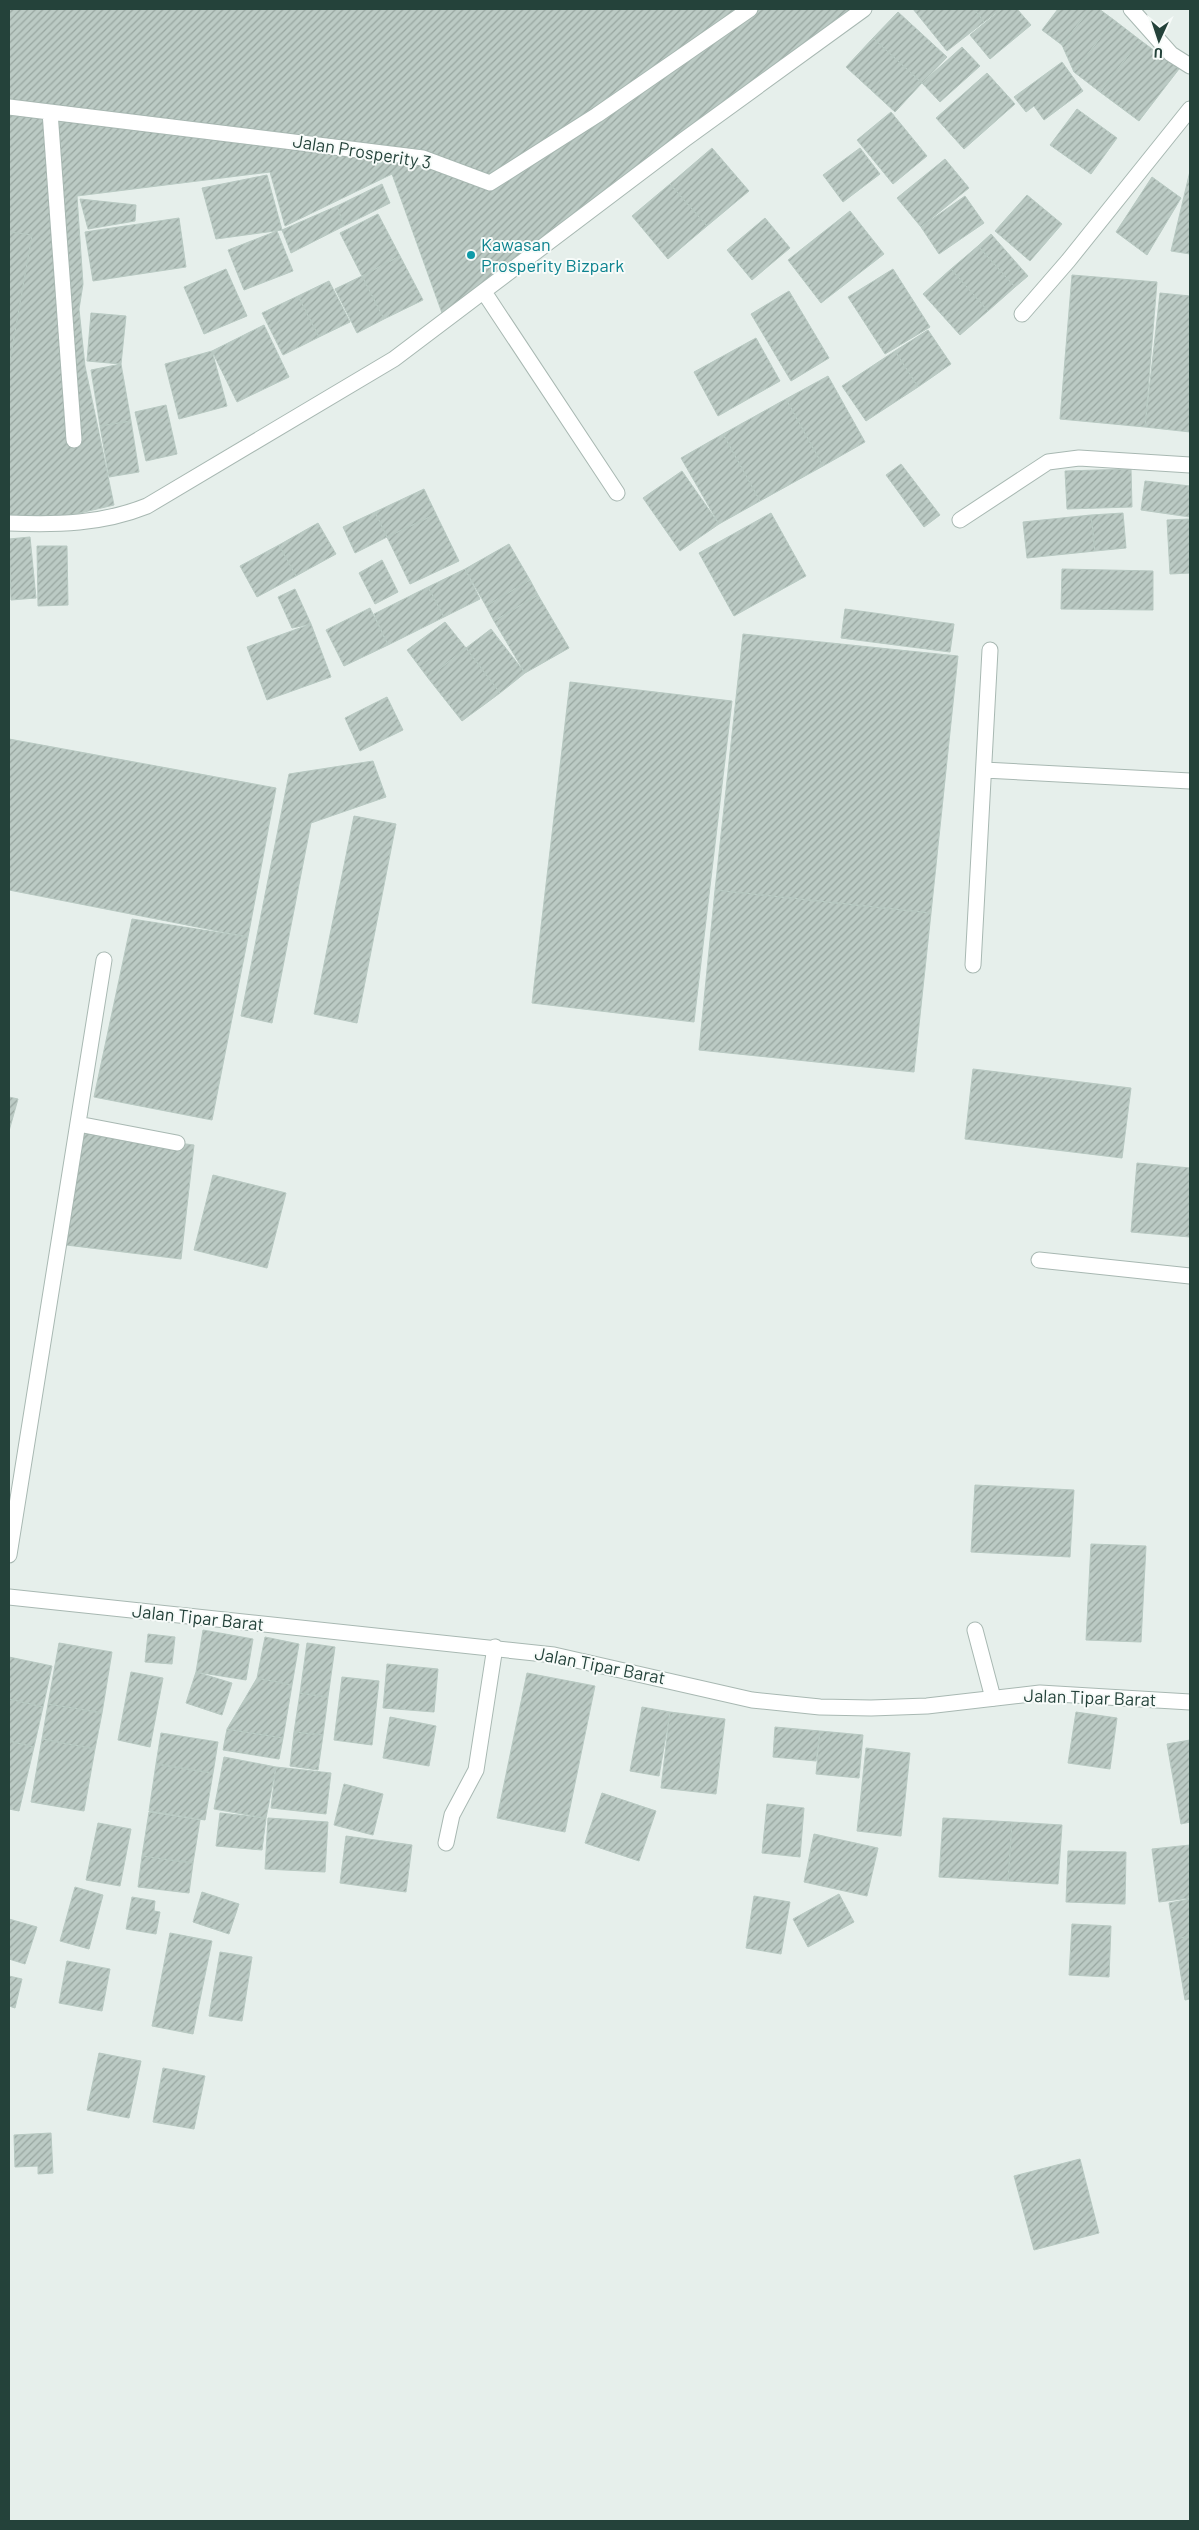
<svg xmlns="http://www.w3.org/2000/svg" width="1199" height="2530" font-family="Barlow,sans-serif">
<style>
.building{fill:url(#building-hatch);stroke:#b8c9c2}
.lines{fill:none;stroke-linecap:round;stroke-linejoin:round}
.service-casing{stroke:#a8b8b2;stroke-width:17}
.minor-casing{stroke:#a8b8b2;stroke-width:17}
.tertiary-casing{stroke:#a8b8b2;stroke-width:17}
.service{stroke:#fff;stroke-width:15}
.minor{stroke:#fff;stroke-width:15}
.tertiary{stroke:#fff;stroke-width:15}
.culture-dot{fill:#0f9aa8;stroke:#f7fbf9;stroke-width:2}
.labels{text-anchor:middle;stroke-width:4;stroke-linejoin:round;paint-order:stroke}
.street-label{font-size:18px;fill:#24423a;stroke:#f7fbf9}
.culture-label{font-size:18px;fill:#0d838f;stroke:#f7fbf9;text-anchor:start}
</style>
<defs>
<pattern id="building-hatch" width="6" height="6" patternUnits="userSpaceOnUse" patternTransform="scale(1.25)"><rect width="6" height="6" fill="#bbcac4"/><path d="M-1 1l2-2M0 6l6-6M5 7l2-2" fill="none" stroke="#98a6a0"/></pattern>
</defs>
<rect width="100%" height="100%" fill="#e6efeb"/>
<path class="building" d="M9,9H853L442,313L392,174L285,226L270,172L77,196L83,284L79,309L85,366L114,505L63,517L9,515Z
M913,9H974L984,22L947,51Z
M974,9H1001L984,22Z
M1002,9H1017L1031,25L990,59L970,35Z
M1058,9H1090L1062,45L1042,30Z
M1090,9H1099L1114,20L1074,72L1062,45Z
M898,12L947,57L922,83L873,38Z
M1114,20L1140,40L1100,92L1074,72Z
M873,38L922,83L895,112L846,67Z
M1140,40L1179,69L1139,121L1100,92Z
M962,47L980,66L940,102L922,83Z
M1062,62L1083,91L1044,120L1034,106L1026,112L1014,97Z
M987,73L1015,104L964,149L936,118Z
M1077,109L1117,138L1091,174L1050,145Z
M891,112L927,156L893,184L857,140Z
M712,148L749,191L707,226L670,184Z
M860,148L880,174L843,202L823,175Z
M945,159L969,188L921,227L897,198Z
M1190,171V254L1171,251Z
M267,175L282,230L216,239L202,188Z
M1152,177L1181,198L1147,255L1116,232Z
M382,184L390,203L344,226L337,206Z
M670,184L707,226L668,259L632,216Z
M1027,195L1062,224L1030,261L995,231Z
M965,196L984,223L939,254L921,227Z
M80,199L136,205L135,221L88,229Z
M337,206L344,226L291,253L282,230Z
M850,211L884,254L821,303L788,260Z
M378,214L400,256L362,276L340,233Z
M179,218L186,267L93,281L85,232Z
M765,218L790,248L752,280L727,250Z
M277,231L293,271L244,290L228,250Z
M9,232L32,235L9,366Z
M991,234L1028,276L1015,287L978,246Z
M978,246L1015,287L988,311L951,269Z
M400,256L423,300L384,319L362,276Z
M226,269L247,316L204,334L184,287Z
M893,269L930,327L885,354L848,297Z
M951,269L988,311L960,335L923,294Z
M1072,275L1157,282L1145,427L1060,419Z
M362,276L384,319L357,333L335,289Z
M329,281L350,322L319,337L298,296Z
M789,291L829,358L791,381L751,314Z
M1160,293L1190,296V432L1145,427Z
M298,296L319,337L283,355L262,313Z
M91,313L126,316L121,364L87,361Z
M264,325L289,377L237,402L212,351Z
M928,330L951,364L918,387L895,351Z
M756,338L780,381L718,416L694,372Z
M212,351L227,406L179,419L165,364Z
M895,351L918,387L866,421L842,386Z
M121,364L131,421L100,426L91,370Z
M828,376L865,442L823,466L786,399Z
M786,399L823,466L760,501L723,434Z
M166,405L177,454L146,461L135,412Z
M131,421L139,472L109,477L100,426Z
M723,434L760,501L719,524L681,458Z
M901,464L940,515L924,527L886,475Z
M1131,469L1132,507L1067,509L1065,471Z
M682,471L719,524L680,551L643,498Z
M1145,481L1190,486V517L1141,510Z
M424,489L436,514L387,537L375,512Z
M375,512L387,537L355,553L343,527Z
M771,513L806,576L734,616L699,553Z
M1123,513L1126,548L1095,551L1091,515Z
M436,514L459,561L410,584L387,537Z
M1091,515L1095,551L1027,558L1023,522Z
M1190,519V573L1170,574L1167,520Z
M318,523L336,554L296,576L279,545Z
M30,537L36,598L11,600L9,539Z
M509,544L530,580L486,606L465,569Z
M279,545L296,576L257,597L240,566Z
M37,546H67L68,605L38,606Z
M382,560L398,592L375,604L359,573Z
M465,569L480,599L444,617L428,587Z
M1062,569L1153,571V610L1061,609Z
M530,580L538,595L494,621L486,606Z
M428,587L444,617L388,645L374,614Z
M295,589L311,624L292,628L278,597Z
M538,595L569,648L525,673L494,621Z
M370,608L388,645L344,666L326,630Z
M845,609L954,624L950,652L841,638Z
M445,622L466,648L428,678L407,650Z
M311,624L331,677L267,700L247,647Z
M491,629L525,673L500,693L466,648Z
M743,634L958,656L931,913L715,890Z
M466,648L500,693L462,721L428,678Z
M570,682L732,701L694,1022L532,1003Z
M387,697L403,730L360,751L345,718Z
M9,739L276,788L248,937L9,890Z
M373,761L386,797L311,823L272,1023L241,1016L289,774Z
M354,816L396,824L357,1023L314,1014Z
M715,890L931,913L914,1072L699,1050Z
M132,919L248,937L212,1120L94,1097Z
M973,1069L1131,1088L1122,1158L965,1139Z
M9,1097L18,1099L9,1131Z
M80,1131L194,1145L181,1259L66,1245Z
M1137,1163L1190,1168V1237L1131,1232Z
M213,1175L286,1193L267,1268L194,1250Z
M975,1485L1074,1490L1070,1557L971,1552Z
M1091,1544L1146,1546L1141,1642L1086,1640Z
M203,1630L253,1639L246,1680L196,1672Z
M148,1634L175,1637L172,1664L145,1662Z
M265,1637L299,1644L292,1685L257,1678Z
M59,1643L112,1652L102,1713L48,1704Z
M307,1643L335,1647L328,1697L300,1693Z
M9,1657L52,1666L43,1707L9,1699Z
M387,1664L438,1669L434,1712L383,1708Z
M131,1672L163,1678L150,1747L118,1740Z
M196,1672L232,1683L222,1715L186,1703Z
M527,1673L595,1686L565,1832L497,1818Z
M342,1677L379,1681L372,1745L334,1740Z
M257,1678L292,1685L283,1738L227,1729Z
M300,1693L328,1697L323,1735L294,1732Z
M9,1699L43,1707L34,1747L9,1741Z
M48,1704L102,1713L95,1749L42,1739Z
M642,1707L670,1712L659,1776L630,1771Z
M670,1712L725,1719L716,1794L661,1788Z
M1076,1712L1117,1718L1110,1769L1068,1763Z
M390,1717L436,1726L429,1766L383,1758Z
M775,1727L820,1731L816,1761L773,1757Z
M227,1729L283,1738L279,1759L223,1750Z
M820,1731L863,1735L859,1778L816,1774Z
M294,1732L323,1735L318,1770L290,1766Z
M161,1733L218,1742L213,1773L156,1764Z
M42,1739L95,1749L84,1811L31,1802Z
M1190,1740V1822L1181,1824L1167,1744Z
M9,1741L34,1747L19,1811L9,1809Z
M866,1748L910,1753L901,1836L857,1831Z
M224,1757L276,1767L266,1818L214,1809Z
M156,1764L213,1773L205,1820L149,1811Z
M276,1767L331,1773L326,1814L271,1808Z
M344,1784L383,1794L373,1835L334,1825Z
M602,1793L656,1811L639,1861L585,1843Z
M767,1804L804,1808L800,1857L762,1853Z
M149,1812L200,1820L193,1863L142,1856Z
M220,1813L266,1818L262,1850L216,1846Z
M268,1818L328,1822L325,1872L265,1869Z
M943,1818L1012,1822L1008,1881L939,1877Z
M1012,1822L1062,1825L1058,1884L1008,1881Z
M98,1823L131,1829L120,1886L86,1880Z
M814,1834L878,1848L867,1896L804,1882Z
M346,1836L412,1845L406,1892L340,1883Z
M1190,1845V1898L1159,1902L1152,1849Z
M1068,1851L1126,1852L1125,1904L1066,1902Z
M142,1856L193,1863L189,1893L138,1887Z
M75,1887L103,1895L89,1949L60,1941Z
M202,1892L239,1904L229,1934L193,1922Z
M839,1894L854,1922L808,1947L793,1919Z
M754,1896L790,1902L781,1954L746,1948Z
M132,1897L155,1901L154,1911L160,1912L156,1934L126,1929Z
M1190,1899V1936L1175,1939L1169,1903Z
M9,1919L37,1927L25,1964L9,1959Z
M1072,1924L1111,1926L1109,1977L1069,1975Z
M170,1933L212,1941L193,2034L152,2026Z
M1190,1936V1999L1185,2000L1175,1939Z
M220,1952L252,1957L242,2021L209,2016Z
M67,1961L110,1969L102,2011L59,2003Z
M9,1976L22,1979L15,2008L9,2006Z
M99,2053L141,2061L129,2118L87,2110Z
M163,2068L205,2076L194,2129L153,2122Z
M51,2133L53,2173L38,2174V2166L15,2167L14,2135Z
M1080,2159L1099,2233L1034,2250L1014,2176Z"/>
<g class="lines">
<g class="service-casing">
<path id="service" d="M984,770L1190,781
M973,965L990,650
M78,1124L177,1143
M1039,1260L1190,1276
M9,1555L104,960
M975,1630L993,1698"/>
</g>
<g class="minor-casing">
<path id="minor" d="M1131,9L1171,54L1190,66
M9,107L423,158L490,183L597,115L750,9
M50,112L74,440
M484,292L617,493
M1022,314L1068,261L1190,109
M960,520L1048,462L1079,458L1190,465
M9,523C57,525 102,524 147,506L394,359L685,139L864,9
M446,1843L452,1815L476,1770L495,1647"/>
</g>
<g class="tertiary-casing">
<path id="tertiary" d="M9,1597L554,1655L752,1700L820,1707L871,1708L927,1706L1040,1693L1190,1702"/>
</g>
<use href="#service" class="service"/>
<use href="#minor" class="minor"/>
<use href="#tertiary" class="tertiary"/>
</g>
<circle class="culture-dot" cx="471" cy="255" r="5"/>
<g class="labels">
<g class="street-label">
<text transform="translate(362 152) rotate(9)" y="6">Jalan Prosperity 3</text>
<text transform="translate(198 1618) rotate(6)" y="6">Jalan Tipar Barat</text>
<text transform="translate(600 1666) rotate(11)" y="6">Jalan Tipar Barat</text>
<text transform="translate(1090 1698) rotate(2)" y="6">Jalan Tipar Barat</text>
</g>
<g class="culture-label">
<text x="481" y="251">Kawasan<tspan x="481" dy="21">Prosperity Bizpark</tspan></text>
</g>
</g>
<rect width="1199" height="2530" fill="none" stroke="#24423a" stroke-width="20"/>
<g transform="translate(1159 40) rotate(183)" stroke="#f7fbf9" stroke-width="4" paint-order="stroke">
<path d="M0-4L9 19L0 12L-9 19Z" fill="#24423a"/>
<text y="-8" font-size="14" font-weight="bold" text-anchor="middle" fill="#24423a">U</text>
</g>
</svg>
